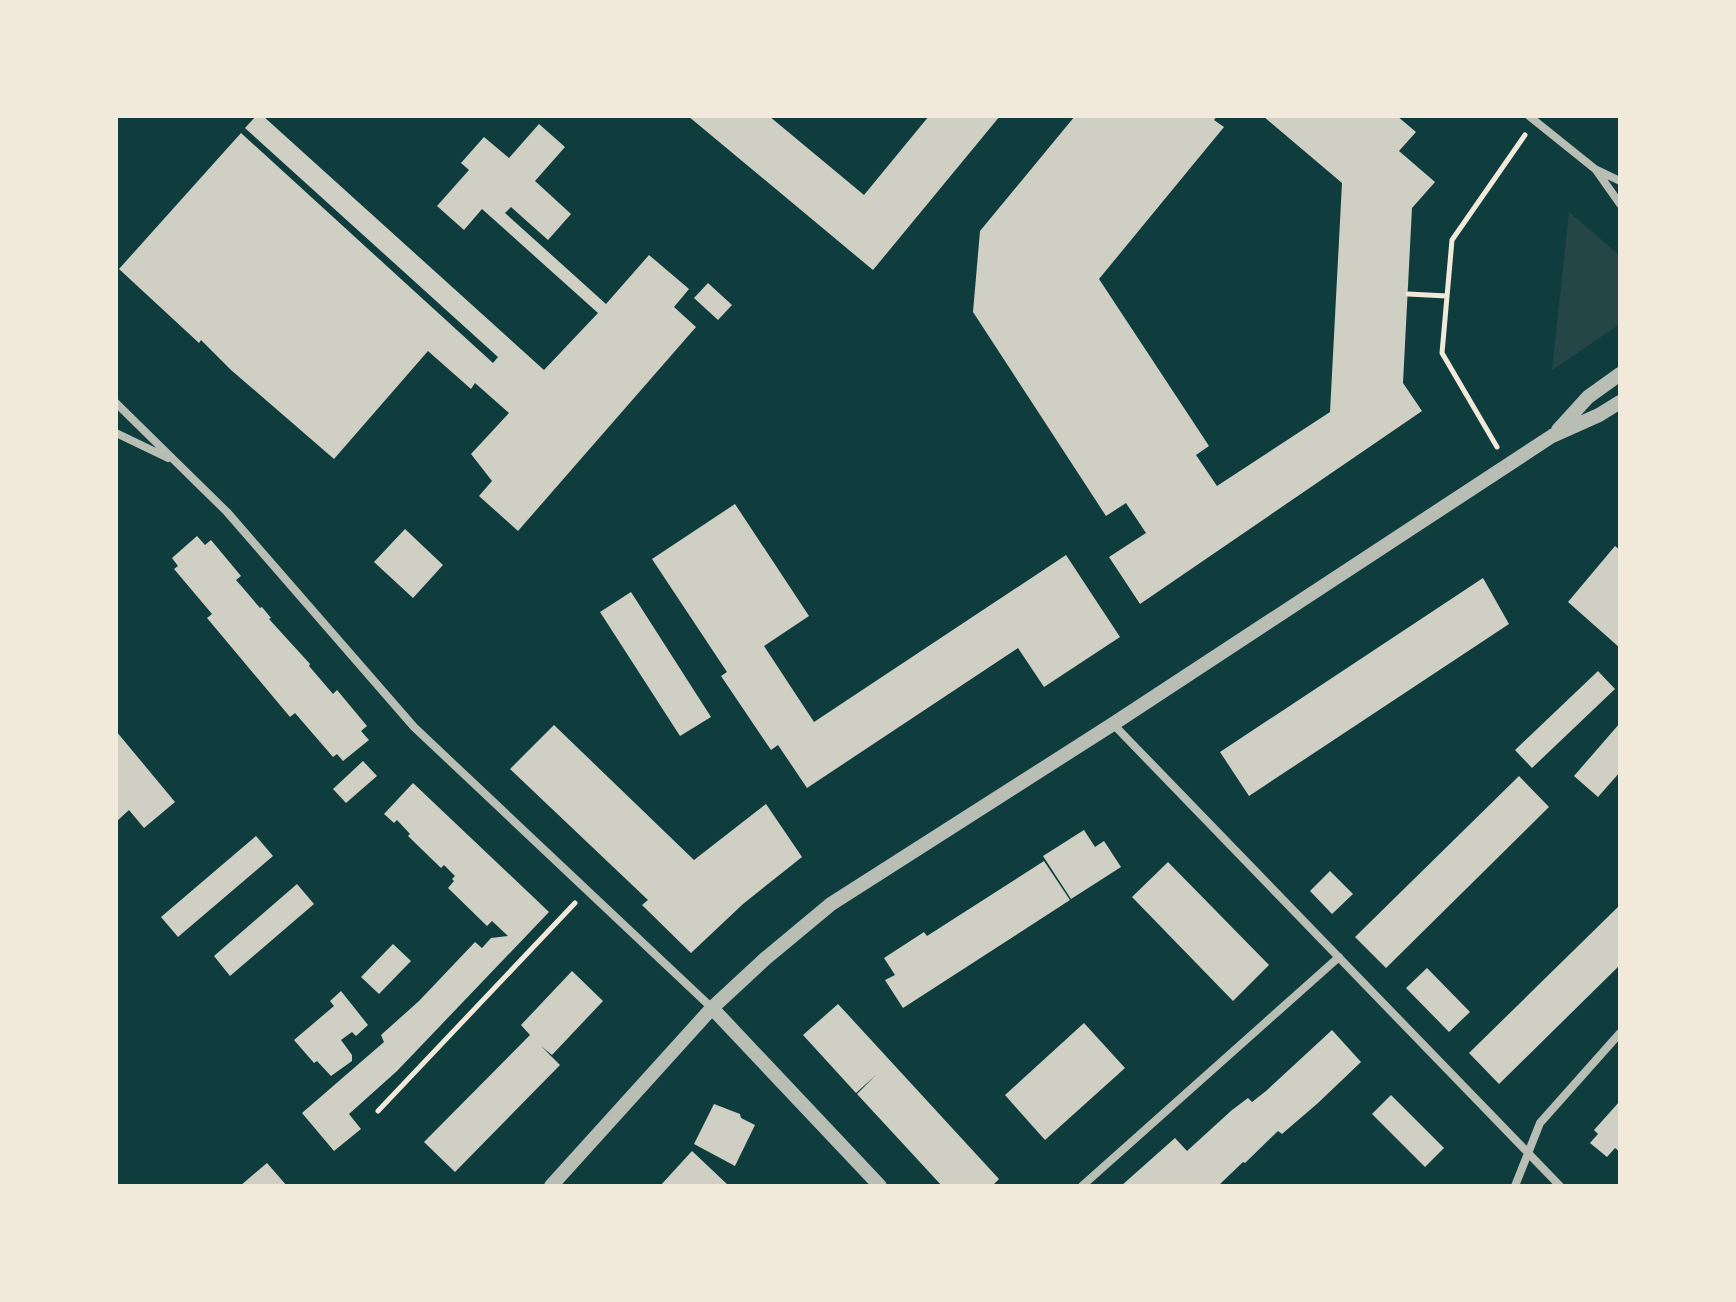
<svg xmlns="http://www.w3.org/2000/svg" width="1736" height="1302" font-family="Figtree,sans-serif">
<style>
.green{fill:#244646}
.building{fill:#cfcfc3}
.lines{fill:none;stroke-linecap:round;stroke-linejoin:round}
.path{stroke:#f1e9da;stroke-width:5}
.minor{stroke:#b8beb3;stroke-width:8}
.tertiary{stroke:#b8beb3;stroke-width:14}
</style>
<rect width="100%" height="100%" fill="#0f3d3e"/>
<path class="green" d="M1569,212L1620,256V324L1552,370Z"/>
<path class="building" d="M256,116H263L544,370L598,313L482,209L464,230L437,206L469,170L461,163L484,137L509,158L539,124L565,147L535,181L571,214L548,240L511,207L505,213L606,304L649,255L689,289L674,307L696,327L518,531L479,496L492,481L471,454L509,413L475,383L471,389L428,351L334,459L231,370L201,340L199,343L119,269L241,133L493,363L498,357L245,128Z
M688,116H769L864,195L929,116H1000L873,270Z
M1075,116H1217L1214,120L1224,127L1099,279L1209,446L1196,455L1217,486L1330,412L1342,183L1263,116H1397L1416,132L1399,151L1435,182L1412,208L1403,383L1422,411L1140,604L1109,557L1146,533L1126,503L1106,516L973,312L980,231Z
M708,283L732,305L718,320L694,298Z
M735,504L809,616L764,646L814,722L1066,555L1120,637L1044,687L1018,648L807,788L778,745L771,750L721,676L727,672L652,559Z
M405,529L443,565L413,598L374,562Z
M197,536L205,545L211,540L241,576L236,580L243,588L260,608L262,607L271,618L269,619L310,664L309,666L333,694L337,690L367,726L361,731L369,740L343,761L337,754L333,757L295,713L290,717L207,618L212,614L174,569L178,566L172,558Z
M1615,546L1620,550V648L1568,602Z
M1483,578L1509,624L1249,796L1220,752Z
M631,592L711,717L680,736L600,612Z
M1598,671L1615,689L1532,768L1515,750Z
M1620,723V772L1598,797L1574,776Z
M554,725L694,860L766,804L802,857L743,904L691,953L642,905L648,900L510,769Z
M116,731L175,802L144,828L129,810L116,822Z
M363,761L377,776L346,803L333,789Z
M1519,776L1549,807L1386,968L1355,937Z
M413,783L549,912L397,1071L349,1114L361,1129L334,1151L302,1113L384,1042L381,1035L419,1001L475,942L482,948L491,938L508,936L492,921L487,926L448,888L454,881L452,879L455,876L444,865L441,868L408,836L410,834L397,820L394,823L384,814Z
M1084,830L1095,847L1104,841L1121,867L1071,899L1043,856Z
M256,836L273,856L178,937L161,917Z
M1044,861L1070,900L903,1008L885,980L895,975L884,958L924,932L927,936Z
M1168,862L1269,965L1233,1001L1132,897Z
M1330,871L1353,894L1332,914L1310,891Z
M297,884L314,904L230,976L214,956Z
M1620,905V965L1499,1084L1469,1053Z
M393,944L411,961L379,994L361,977Z
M1427,968L1470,1012L1449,1032L1406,988Z
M572,971L603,1001L552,1055L541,1046L560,1065L455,1172L424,1142L530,1035L521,1025Z
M341,991L368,1025L356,1036L352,1032L341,1040L352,1055V1061L331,1076L317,1061L314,1063L294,1040L334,1006L330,1001Z
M838,1004L999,1179L992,1186H942L857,1094L876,1075L856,1093L803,1035Z
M1084,1023L1125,1068L1045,1140L1005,1095Z
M1332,1030L1361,1062L1318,1103L1282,1134L1278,1131L1245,1163L1243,1162L1219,1185L1121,1186L1175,1138L1187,1151L1232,1110L1248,1098L1252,1102L1266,1091Z
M1391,1095L1444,1148L1425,1167L1372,1114Z
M1620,1101V1152L1615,1148L1607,1157L1590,1143L1598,1134L1594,1130Z
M714,1104L740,1114L741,1118L755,1125L735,1166L694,1144Z
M692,1151L729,1186H660Z
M267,1163L287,1186H240Z"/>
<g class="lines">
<path class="path" d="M1408,294L1447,296
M1497,447L1442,353L1452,240L1525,135
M378,1111L575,903"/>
<path class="minor" d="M1529,116L1595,169L1620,181
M1596,170L1620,204
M116,403L227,512L414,727L712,1008
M116,433L168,458
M1113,724L1560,1186
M1082,1186L1339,957
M1515,1186L1540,1123L1620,1033"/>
<path class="tertiary" d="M1558,430L1588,397L1620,374
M712,1008L880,1186
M551,1186L712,1008L766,958L831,904L1113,724L1552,436L1599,415L1620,402"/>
</g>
<rect width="1736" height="1302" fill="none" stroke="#f1e9da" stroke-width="236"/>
</svg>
